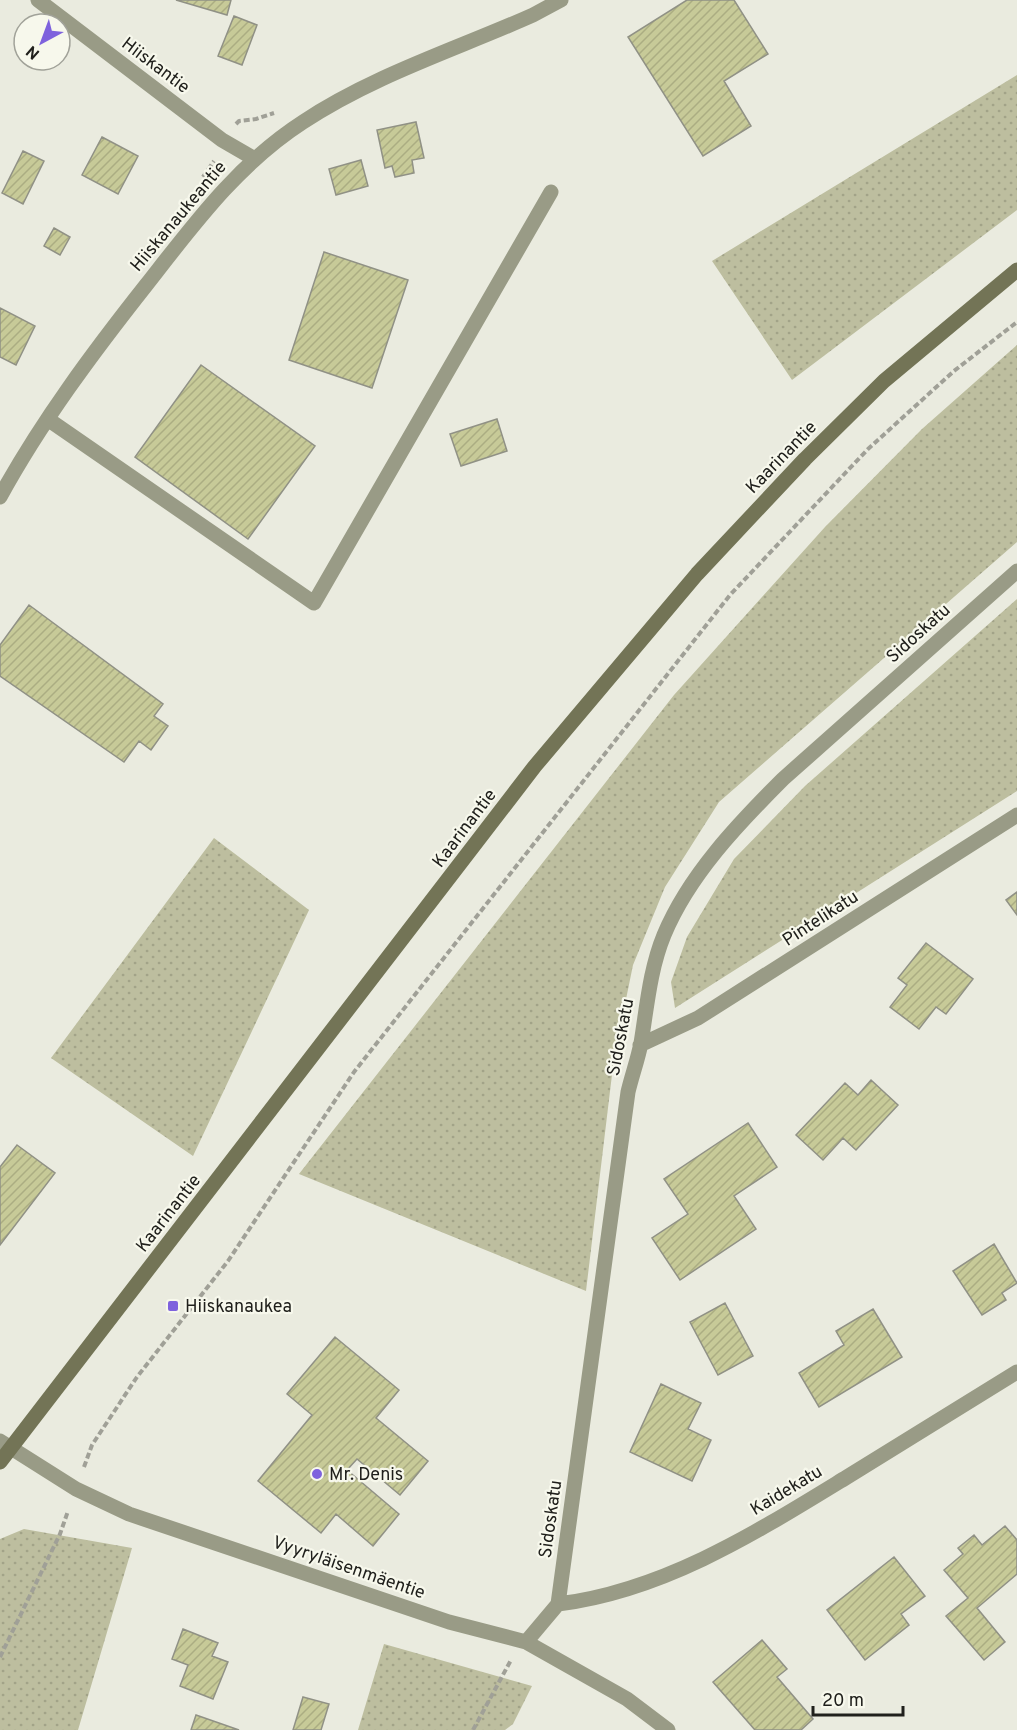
<svg xmlns="http://www.w3.org/2000/svg" width="1017" height="1730" font-family="Overpass,sans-serif">
<style>
.grass{fill:url(#grass-dots)}
.building{fill:url(#building-hatch);stroke:#909185;stroke-width:1.5}
.lines{fill:none;stroke-linecap:round;stroke-linejoin:round}
.path{stroke:#a0a097;stroke-width:4;stroke-dasharray:6 3;stroke-linecap:butt}
.minor{stroke:#999b86;stroke-width:15}
.secondary{stroke:#737456;stroke-width:15}
.poi-dot{fill:#7e62dd;stroke:#f7f8ec;stroke-width:2}
.labels{text-anchor:middle;stroke-width:4.5;stroke-linejoin:round;paint-order:stroke}
.street-label{font-size:18px;fill:#20201c;stroke:#f7f8ec}
.poi-label{font-size:18px;fill:#20201c;stroke:#f7f8ec;text-anchor:start}
</style>
<defs>
<pattern id="grass-dots" width="8" height="8" patternUnits="userSpaceOnUse" patternTransform="scale(1.5)"><rect width="8" height="8" fill="#bdbe9f"/><path d="M2 2h.1M6 6h.1" fill="none" stroke="#a2a388" stroke-width="1.8" stroke-linecap="round"/></pattern>
<pattern id="building-hatch" width="6" height="6" patternUnits="userSpaceOnUse" patternTransform="scale(1.5)"><rect width="6" height="6" fill="#c7ca98"/><path d="M-1 1l2-2M0 6l6-6M5 7l2-2" fill="none" stroke="#abad82"/></pattern>
</defs>
<rect width="100%" height="100%" fill="#eaebdf"/>
<path class="grass" d="M1017,75V210L792,380L712,261Z
M1017,345V542L719,802L665,887L633,965L614,1058L586,1291L299,1174L674,695L825,527L922,429Z
M1017,599V791L675,1008L671,982L687,937L734,859L805,786Z
M214,838L309,910L193,1156L51,1058Z
M24,1529L132,1548L78,1730H0V1539Z
M384,1644L532,1686L513,1724L505,1730H358Z"/>
<path class="building" d="M176,0H231L227,15Z
M687,0H734L768,54L724,81L751,126L703,156L628,37Z
M234,16L257,25L242,65L218,56Z
M416,122L424,158L412,160L414,173L395,177L392,166L385,168L377,130Z
M102,137L138,156L118,194L82,175Z
M23,151L44,161L23,204L2,193Z
M361,160L368,186L336,195L329,169Z
M54,228L70,237L60,255L44,246Z
M324,252L408,280L372,388L289,360Z
M0,308L35,326L16,365L0,357Z
M201,365L315,446L248,539L135,457Z
M497,419L507,451L461,466L450,434Z
M29,605L163,704L154,716L168,726L151,750L139,741L124,762L0,676V645Z
M1017,892V915L1006,900Z
M926,943L973,979L946,1014L936,1007L919,1029L890,1007L907,985L898,978Z
M871,1080L898,1105L856,1150L843,1138L823,1160L796,1135L845,1083L858,1095Z
M748,1123L777,1167L734,1196L756,1229L680,1280L652,1238L688,1214L664,1179Z
M17,1145L55,1173L0,1245V1167Z
M994,1244L1017,1283L1002,1293L1006,1300L982,1315L953,1271Z
M725,1303L753,1356L718,1375L690,1322Z
M873,1309L902,1357L819,1407L799,1373L844,1345L836,1331Z
M335,1337L399,1390L376,1418L428,1461L400,1495L357,1459L347,1470L399,1514L373,1546L336,1514L321,1533L258,1481L312,1415L287,1394Z
M661,1384L701,1403L688,1429L711,1440L692,1481L630,1452Z
M1005,1526L1017,1540V1574L977,1608L1005,1642L984,1660L946,1616L968,1598L944,1570L963,1554L958,1548L974,1535L982,1545Z
M894,1557L925,1596L901,1614L909,1625L865,1660L827,1610Z
M183,1629L218,1643L212,1656L228,1662L213,1699L180,1686L188,1665L172,1659Z
M762,1640L787,1669L777,1677L813,1719L801,1730H755L713,1682Z
M303,1697L329,1704L321,1730H293Z
M196,1715L239,1730H191Z"/>
<g class="lines">
<path class="path" d="M236,124L239,121L256,119L274,113
M203,177L214,161
M84,1467L92,1445L137,1377L228,1261L354,1072L730,595L868,449L954,371L1017,322
M0,1657L60,1534L68,1511
M473,1730L511,1660"/>
<path class="minor" d="M38,0L222,140L253,158
M49,420L314,603L551,192
M0,497C41,422 94,351 147,284C194,224 238,164 303,122C374,75 457,49 533,15L561,0
M640,1045L698,1018L1017,815
M0,1441L76,1489L129,1514L449,1622L526,1642L627,1699L668,1730
M558,1604C664,1591 757,1532 847,1477C903,1442 960,1407 1017,1372
M526,1642L558,1604L628,1092C632,1075 638,1059 641,1043C647,1006 650,969 664,935C689,875 738,824 783,779L1017,571"/>
<path class="secondary" d="M0,1462L535,766L697,574L805,459L884,381L1017,270"/>
</g>
<g class="poi-dot">
<rect x="167" y="1300" width="12" height="12" rx="3"/>
<circle cx="317" cy="1474" r="6"/>
</g>
<g class="labels">
<g class="street-label">
<text transform="translate(156 65) rotate(37)" y="6">Hiiskantie</text>
<text transform="translate(178 216) rotate(-50)" y="6">Hiiskanaukeantie</text>
<text transform="translate(781 457) rotate(-46)" y="6">Kaarinantie</text>
<text transform="translate(918 633) rotate(-42)" y="6">Sidoskatu</text>
<text transform="translate(464 828) rotate(-53)" y="6">Kaarinantie</text>
<text transform="translate(820 918) rotate(-33)" y="6">Pintelikatu</text>
<text transform="translate(620 1037) rotate(-79)" y="6">Sidoskatu</text>
<text transform="translate(168 1213) rotate(-52)" y="6">Kaarinantie</text>
<text transform="translate(786 1490) rotate(-31)" y="6">Kaidekatu</text>
<text transform="translate(550 1519) rotate(-82)" y="6">Sidoskatu</text>
<text transform="translate(349 1567) rotate(19)" y="6">Vyyryläisenmäentie</text>
</g>
<g class="poi-label">
<text x="185" y="1312">Hiiskanaukea</text>
<text x="329" y="1480">Mr. Denis</text>
</g>
</g>
<g transform="translate(42 42) rotate(221)"><circle r="28" fill="#f7f8ec" stroke="#a1a299" stroke-width="1.5"/>
<path d="M0-4.5L10 22L0 15L-10 22Z" fill="#7e62dd"/>
<text y="-9" font-size="16" font-weight="bold" text-anchor="middle" fill="#20201c">N</text>
</g>
<path d="M813 1706v9h90v-9" fill="none" stroke="#20201c" stroke-width="3"/>
<text x="822" y="1706" font-size="18" fill="#20201c" stroke="#f7f8ec" stroke-width="4.5" paint-order="stroke">20 m</text>
</svg>
